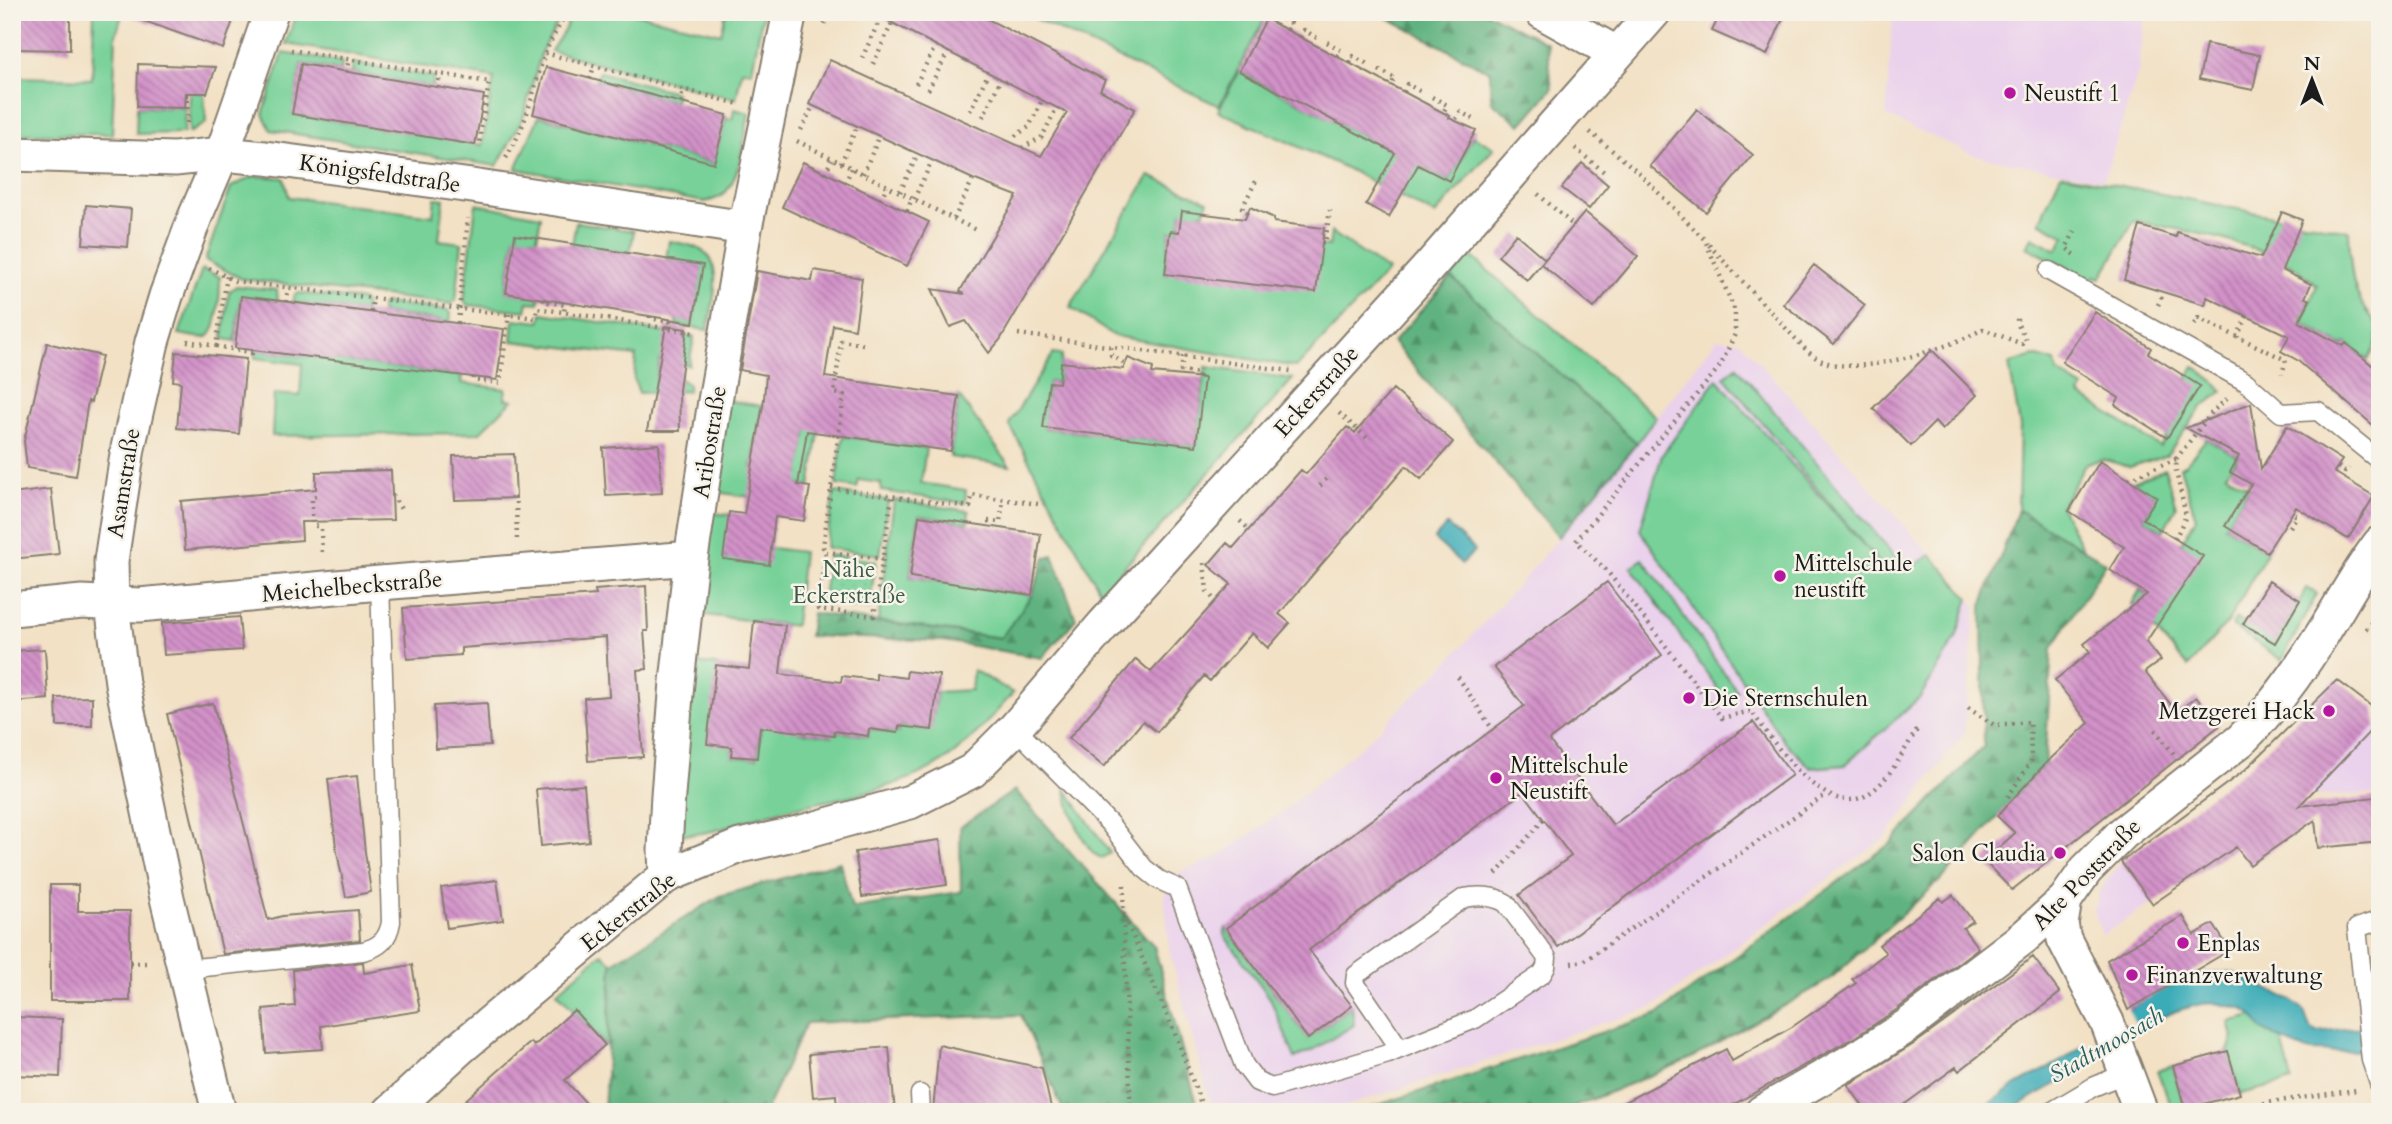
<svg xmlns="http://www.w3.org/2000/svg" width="2392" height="1124" font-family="Cardo,serif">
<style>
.built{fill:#ead1ec}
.green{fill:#77d198;stroke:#4a765a;stroke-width:2}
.forest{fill:url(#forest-firs);stroke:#3e684e;stroke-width:2}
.park{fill:url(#park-dots);stroke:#4a765a;stroke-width:2}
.water{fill:#3bacb7;stroke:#2c646a;stroke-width:2}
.pier{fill:#f2e1c5}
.building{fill:url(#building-back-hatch)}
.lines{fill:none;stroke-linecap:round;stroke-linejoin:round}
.service-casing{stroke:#877e70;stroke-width:21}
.minor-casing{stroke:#877e70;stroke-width:37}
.path{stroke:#877e70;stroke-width:4.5;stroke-dasharray:2 5;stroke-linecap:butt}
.service{stroke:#fff;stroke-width:18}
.minor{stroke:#fff;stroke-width:33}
.poi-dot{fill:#b5179e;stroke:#f7f3e8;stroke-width:2.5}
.labels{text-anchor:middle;stroke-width:5;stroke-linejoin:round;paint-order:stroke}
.poi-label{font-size:23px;fill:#1c1c1c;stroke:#f7f3e8;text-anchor:start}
.street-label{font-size:23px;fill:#1c1c1c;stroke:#f7f3e8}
.park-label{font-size:23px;fill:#3c5b47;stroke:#f7f3e8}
.water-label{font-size:24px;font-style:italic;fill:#2a5d62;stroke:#f7f3e8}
</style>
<defs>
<pattern id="forest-firs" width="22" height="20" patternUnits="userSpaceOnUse" patternTransform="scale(1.75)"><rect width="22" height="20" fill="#61b380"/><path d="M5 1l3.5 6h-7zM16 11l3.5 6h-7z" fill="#4f9168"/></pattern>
<pattern id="park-dots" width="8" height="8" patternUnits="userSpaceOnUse" patternTransform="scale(1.75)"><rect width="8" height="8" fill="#77d198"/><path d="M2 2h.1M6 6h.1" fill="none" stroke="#66b382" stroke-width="1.8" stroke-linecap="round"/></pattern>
<pattern id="building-back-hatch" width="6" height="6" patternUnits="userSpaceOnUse" patternTransform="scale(1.75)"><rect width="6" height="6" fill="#d392c9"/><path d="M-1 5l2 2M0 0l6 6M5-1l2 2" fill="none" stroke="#aa76a2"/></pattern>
</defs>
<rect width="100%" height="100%" fill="#f7f3e8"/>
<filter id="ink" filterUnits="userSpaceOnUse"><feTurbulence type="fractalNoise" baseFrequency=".0143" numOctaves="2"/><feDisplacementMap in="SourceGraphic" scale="14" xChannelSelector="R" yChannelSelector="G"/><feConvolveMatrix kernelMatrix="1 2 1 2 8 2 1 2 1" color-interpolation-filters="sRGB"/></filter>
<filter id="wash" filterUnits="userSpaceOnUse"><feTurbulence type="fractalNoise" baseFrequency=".00686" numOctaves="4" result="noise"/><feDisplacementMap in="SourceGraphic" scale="28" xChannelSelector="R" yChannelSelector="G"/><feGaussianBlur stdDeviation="1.57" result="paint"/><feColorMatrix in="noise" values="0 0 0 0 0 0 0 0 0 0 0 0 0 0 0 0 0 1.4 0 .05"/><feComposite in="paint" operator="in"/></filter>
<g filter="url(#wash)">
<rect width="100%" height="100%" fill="#f2e1c5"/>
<path class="built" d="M1893,12H2145L2139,69L2104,180L1976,156L1886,116Z
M1717,339L1740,341L1976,606L1964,733L1886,837L1653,1007L1328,1112H1213L1170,953L1164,896L1178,873L1216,858L1281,813L1363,745L1447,663L1527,575L1622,462Z
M2335,679L2375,709L2380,757V794L2308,796L2285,820L2293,723Z
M2147,843L2181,885L2102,935L2094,910L2100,890L2121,862Z"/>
<path class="green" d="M94,12H123L116,35L112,134H12V77L92,79Z
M297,12L314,16L316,12H560L557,24L542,50L523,118L497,166L271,130L263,114L283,53L342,62L341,71L301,64L293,114L482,145L494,78L286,44Z
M571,12H629L721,34L726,12H763L752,71L742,70L736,99L551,51L565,29Z
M1021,12H1268L1219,106Z
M353,63L434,77L432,87L352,73Z
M1239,71L1449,181L1473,136L1494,148L1435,215L1344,167L1218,111Z
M599,72L675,92V102L596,80Z
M190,92L204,93L206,123L189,133Z
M137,107L185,108L184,133L136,134Z
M734,109L749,113C744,137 742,173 725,193C720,199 712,200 705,202L516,169L539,116L713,163L726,118L732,120Z
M2061,174L2349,231C2350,251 2350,271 2356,290C2366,322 2392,320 2368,360L2346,343L2343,346L2301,323L2317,285C2309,279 2301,271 2291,265C2247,241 2184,230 2134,221L2101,278L2095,276L2091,281L2027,247L2032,237L2057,250L2065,236L2039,222Z
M254,176L284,178L289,197L433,216L435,198L444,199L439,240L462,243L456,300L451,304L242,279L205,260L231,187Z
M1149,176L1208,201L1203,214L1182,212L1179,232L1170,231L1165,274L1321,246L1329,247L1331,232L1388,271L1297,367L1114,336L1070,307Z
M476,204L541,216L537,239L515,236L506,292L540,298L539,303L528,302L526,311L467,305L464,300Z
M576,222L634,231L630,253L572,245Z
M669,241C679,243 692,244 701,250C726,264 711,308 708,330L676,325V320L693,322L702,266L666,259Z
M1470,255L1656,417L1637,443L1451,277Z
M202,269L220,277C220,289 219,332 207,337C201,339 187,335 179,334Z
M236,286L277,290L278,301L241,297L235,341L224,339L223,335L229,292Z
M298,293L362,300L365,304V312L293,303L295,294Z
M384,303L448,310L451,313L450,322L381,313V305Z
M542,313L694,337L689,365L660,360L656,380L680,379L688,384V391L639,393L634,379L636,356L512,341L514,319L540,322Z
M256,350L462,376L461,383L506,389L505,399L513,400L479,433L272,436L274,394L300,396L302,364L255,358Z
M1053,354L1062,355L1059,383L1049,382L1044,428L1196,446L1206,367L1293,379L1101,593L1009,424Z
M2034,356L2055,362L2057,372L2083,388L2080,395L2160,447C2177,423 2178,391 2194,366L2215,382L2223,391L2202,407L2167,455L2130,467L2101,459L2085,465L2061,507L2083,549L2018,510L2020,426L2009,364Z
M1737,367L1906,570L1931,555L1969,598L1956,638L1920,697L1845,765L1811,768L1784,741L1640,530L1662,455L1717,379L1880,564L1724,377Z
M959,396L1010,466L950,457Z
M725,400L762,406L752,467L799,475L810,413L822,414L810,487L794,484L791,503L708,491Z
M843,436L926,448L921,483L966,490L965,503L881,491V483L859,480L857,488L836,485Z
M2206,439L2238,456L2226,474L2249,487L2225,526L2267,552L2228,622L2188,667L2132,604L2140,590L2168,608L2181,544L2196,518L2180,467L2186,464Z
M2165,469L2176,507L2163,531L2143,519L2156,497L2133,482Z
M834,492L888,500L880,555L826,548Z
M894,500L969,511L968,523L919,516L910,577L1033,595L1001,638L878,621Z
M706,512L729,515L771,548L803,552L795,626L697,614Z
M1643,559L1737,691L1725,699L1631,567Z
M2307,588L2317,594L2282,660L2232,626L2236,619L2275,642Z
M692,663L716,665L732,747V756L757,758L768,671L806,678L799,732L833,736L834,731L868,736L869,729L898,733L899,726L931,730L937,692L971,690L973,670L1013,693C992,717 963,751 935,766C887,794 825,799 772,813C741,821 710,837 679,834Z
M1066,789L1110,853L1102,858C1085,854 1067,806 1066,789Z
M1226,928L1308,1038L1352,1006L1354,1025L1313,1050L1295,1058L1270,998L1224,935Z
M602,953L612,963L607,1047L557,992Z
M2253,1016L2263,1030L2282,1040L2292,1081L2240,1094L2228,1051L2233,1037L2229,1022Z
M2173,1066L2185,1109L2174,1112L2157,1071Z"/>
<path class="forest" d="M1377,12H1486L1547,43L1552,89L1521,125L1491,101L1490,72Z
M1451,277L1637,443L1559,537L1393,342Z
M2018,510L2106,563L2052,648L2045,764L1944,877L1829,980L1690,1059L1562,1112H1357L1658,1014L1891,843L1984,746L1982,606Z
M1053,555L1076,619L1042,658L944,641L809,636L812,613L1001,638L1032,595L1045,558Z
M1015,790L1154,946L1199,1112H1064L1021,1015L806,1023L765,1112H604L612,963L720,896L840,862L852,908L961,892L960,827Z"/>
<path class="park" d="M829,555L876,561L869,609L822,603Z"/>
<path class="water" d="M1447,525L1475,550L1462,564L1434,539Z
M2216,972L2233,973L2291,1000L2303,1009L2310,1028L2317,1032L2380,1025V1049L2340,1052L2311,1051L2297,1047L2263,1030L2253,1016L2243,1009L2216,1003L2201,1004L2176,1011L2152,1022L2088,1066L2006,1112H1977C1989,1104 2001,1095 2013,1087C2031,1076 2051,1068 2069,1056C2114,1024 2158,977 2216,972Z"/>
<path class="pier" d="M2128,1009L2140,1034L2093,1066L2084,1040Z"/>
<g id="blocks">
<path class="building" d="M12,12H70V50L12,49Z
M131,12H236L223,49L130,16Z
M871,12H974L1105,80L1100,90L1135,109L1000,340L989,353L966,321L950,327L932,289L965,294L960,291L1017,196L973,179L809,104L830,60L1041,156L1067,113Z
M1721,12H1786L1767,55L1712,31Z
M1266,19L1419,100L1450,116L1449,118L1476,130L1449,181L1418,165L1389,217L1366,204L1395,153L1239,71Z
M2206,44L2260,55L2253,90L2199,79Z
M138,64L216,67L207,93H186L185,108L137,107Z
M301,64L484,95L475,145L292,114Z
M546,67L727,115L714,163L533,114Z
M1697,109L1753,155L1706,212L1650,166Z
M803,162L929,222L907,266L782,207Z
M1582,163L1608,185L1589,209L1562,188Z
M86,205L131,209L128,247L83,244Z
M1250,207L1274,218V222L1324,228L1316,292L1165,274L1170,231L1179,232L1182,211L1245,219Z
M1585,212L1638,256L1594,308L1541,264Z
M2282,212L2302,220L2282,270L2311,284L2305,298L2310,300L2299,322L2343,346L2346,343L2380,372V431L2297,360L2281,351L2289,336L2207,297L2205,305L2124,280L2140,226L2176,237L2177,232L2261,258Z
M1516,234L1545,259L1527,280L1498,256Z
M515,235L703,265L693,323L506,293Z
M1814,265L1865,305L1834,344L1783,304Z
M814,270L862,278L855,329L833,325L825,377L959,396L951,451L807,431L798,485L810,487L804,521L775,517L769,565L723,559L729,512L744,514L764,399L766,375L740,370L757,271L812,281Z
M241,296L504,329L497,380L235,348Z
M2095,312L2151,348L2148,353L2200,386L2167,438L2115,405L2119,398L2062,362Z
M666,326L687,329L679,390L680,431H647Z
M47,343L102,356L91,402L88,401L76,476L27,468L24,441Z
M1932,350L1977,395L1942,430L1935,422L1911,446L1873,408Z
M176,352L246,359L239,434L177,428L181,382L173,381Z
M1128,358L1153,368L1152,373L1204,378L1196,446L1043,428L1049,382L1059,383L1061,362L1123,369Z
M1393,389L1453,442L1421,479L1406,466L1279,614L1290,623L1268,648L1252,633L1210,681L1204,676L1157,732L1143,721L1104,767L1069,738L1136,659L1151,672L1231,584L1208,565L1227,543L1233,548L1301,470L1306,474L1347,427L1355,433Z
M2251,403L2261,469L2287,426L2342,460L2334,472L2374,496L2348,539L2296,507L2267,552L2225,526L2251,484L2230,472L2239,456L2186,428Z
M659,444L662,493L606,496L603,448Z
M514,454L516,498L455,500L453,456Z
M2100,461L2157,497L2143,519L2203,556L2146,642L2161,660L2145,672L2177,712L2196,697L2219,726L2012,890L1984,861L2015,833L1997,816L2045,764L2089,723L2055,680L2090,652L2084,644L2147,594L2110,570L2124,547L2069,511Z
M391,470L393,520L301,522L302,540L185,550L181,501L316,489V472Z
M51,489L59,554L12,559V494Z
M919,516L1041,534L1032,595L910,577Z
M2269,581L2300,600L2275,643L2243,624Z
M1607,582L1662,655L1549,740L1613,825L1753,722L1792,775L1558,947L1519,895L1571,856L1523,792L1309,950L1352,1006L1308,1039L1226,928L1524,706L1494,667Z
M646,586L648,631H644L647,669L637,670L643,757L588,761L584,698L609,696L606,637L461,648V655L407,659L403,608L596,595L595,590Z
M239,617L242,650L164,655L162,623Z
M754,621L785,625L780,674L841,682L842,676L876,680V674L906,678L907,671L939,675L932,730L899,726L898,733L869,729L868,736L834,731V736L760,727L757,758L731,756L732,747L707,744L716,665L749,669Z
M45,649L48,699L12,702V651Z
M2337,680L2375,709L2376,725L2299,806L2375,797L2380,842L2318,848L2315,820L2250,865L2236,847L2153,904L2121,862L2245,770Z
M92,697V726H57L56,698Z
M213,703L268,920L282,916L358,910L360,940L223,954L167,714Z
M487,703L490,746L436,749L434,706Z
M357,776L365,852L371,892L346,897L336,847L328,779Z
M584,785L589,841L541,846L536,789Z
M940,840L947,885L862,897L855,852Z
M497,880L503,920L447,928L441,888Z
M50,885H78V911H130V1001H50Z
M1953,895L1973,921L1963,928L1978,948L1896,1010L1855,1037L1720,1112H1605L1726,1049L1732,1061L1792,1027L1856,983L1852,979L1886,953L1879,945L1940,898L1943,902Z
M2183,916L2194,935L2213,924L2230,950L2128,1010L2107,960Z
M2033,957L2060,993L1959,1071L1956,1067L1894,1112H1867L1848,1085L1917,1042Z
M363,962L364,973L412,965L420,1011L321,1026L323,1049L266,1053L263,1009L295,1006L293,970Z
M574,1010L605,1045L565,1080L594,1112H452L531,1042L534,1046Z
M15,1017L62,1019L60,1077L13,1075Z
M939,1045L1042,1068L1052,1112H933Z
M889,1047L895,1112H837L836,1095L813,1097L809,1054Z
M2228,1051L2240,1094L2185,1109L2173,1066Z"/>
</g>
</g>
<g filter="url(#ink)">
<use href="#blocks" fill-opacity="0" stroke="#877e70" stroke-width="2"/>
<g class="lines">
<g class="service-casing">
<path id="service" d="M2049,271L2246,382L2281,413L2318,411L2380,461
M1015,728L1109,823L1144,868L1159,880L1177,888L1244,1065L1257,1082L1272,1088L1388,1054L1400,1049L1475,1019L1542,974L1546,967L1547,958L1506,903C1494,896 1478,895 1464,898L1356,975L1355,983L1400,1049
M2380,920L2357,928L2371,1060L2380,1086
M185,969L363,951C380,947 388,939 391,922L380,583
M920,1094L921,1112
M2051,1112L2093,1087L2126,1073"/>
</g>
<g class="minor-casing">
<path id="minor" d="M1542,12L1616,53
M12,154L175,159L222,154L265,158L472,186L745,228
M12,609L82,602L139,605L380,583L691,558
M666,876L665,850L668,795L677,682L691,558L715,401L745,228L790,12
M2065,900L2061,924L2064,939L2107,1022L2141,1112
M219,1112L167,898L122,683L112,605L111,561L128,448L152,342L166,296L195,217L222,154L271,12
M390,1112L460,1048L666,876L740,846L802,832L910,802L972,771L1015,728L1104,624L1428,268L1654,12
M1762,1112L1865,1053L1907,1026L2024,937L2065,900L2086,870L2123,833L2241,740C2272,709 2298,673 2321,636C2341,605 2357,573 2380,543"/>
</g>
<path class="path" d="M1276,16L1290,23L1287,30
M824,24L830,12
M1300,37L1304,30L1317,38
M1327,42L1341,50L1337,57
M291,50L489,82L479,145
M545,53L739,104
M862,58L881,17
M1350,63L1353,56L1369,65
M873,64L892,23
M1379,70L1395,78L1391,85
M346,72L349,59
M590,79L594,66
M916,84L936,45
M438,88L440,74
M928,90L948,52
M1404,92L1407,84L1423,93
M186,95H188L187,125
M1432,97L1447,105L1443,113
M680,103L683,90
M970,111L989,72
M983,117L1001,79
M1456,119L1460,112L1476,120
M801,130L813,106
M1590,132L1637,171L1705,240L1735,311V334L1721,365L1576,541L1607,571L1722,718L1751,711C1772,739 1825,823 1868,794C1890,780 1903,751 1917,730
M1015,136L1029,127L1042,100
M797,141L978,231
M1022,148L1042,137L1057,107
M1575,148L1604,172
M506,158C528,122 532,95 544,56C549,41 560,28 565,12
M841,163L857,126
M825,173L832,159
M863,174L879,137
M845,183L852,168
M900,192L918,154
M1538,194L1574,226
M881,199L887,186
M914,199L932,161
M907,211L912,198
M1247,213L1242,208L1258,177
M954,219L973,179
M2075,231L2066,248L2078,257
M1322,243H1325L1330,210
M1709,245L1806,350C1812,355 1818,360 1825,362C1862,376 1950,348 1983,329L2022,344L2026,340L2017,323V316
M209,268L235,281L535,318L537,308L696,333
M544,299L543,301L565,305L564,312
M286,302L288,288
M2158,305L2164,292
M371,312L373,298
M650,316V318L670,322L669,329
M458,323L468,218
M2194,324L2198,318L2286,360L2282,374
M1018,334L1291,371
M2237,337L2247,316
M187,341L216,346L227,276
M863,344L841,341L834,393L844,395L823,547L826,552L818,609L874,616L892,496
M216,346L252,353L253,350
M1111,347V355L1125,364
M1183,356L1181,371L1199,373L1198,378
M473,377V380L500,383L509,314
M1339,413L1367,438
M2338,467L2345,472L2349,468
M2129,479L2176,459
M1320,486L1329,476
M831,488L970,507L972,495L1038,504
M392,495L403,512
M316,496L312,497V524L321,528L322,557
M516,502L517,540
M988,521L1000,522L1003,500
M1240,521L1250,530
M2290,527L2297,516L2292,513
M2175,539L2186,516L2176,471V459L2213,411L2227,399
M826,552L883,559
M1204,563L1207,591L1215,601
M2366,629L2380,614
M1458,677L1493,730
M1968,708L1994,725L2030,722L2031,761L2008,797
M2155,730L2174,754
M1496,874L1544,819
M1124,885L1123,914L1131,1112
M1125,918L1176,1036L1202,1106L1207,1112
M130,963H150
M1571,963L1584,961L1827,794
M2222,1112L2265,1103L2357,1090"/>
<use href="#service" class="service"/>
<use href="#minor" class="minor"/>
</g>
</g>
<g class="poi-dot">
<circle cx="2010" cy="93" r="7"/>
<circle cx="1780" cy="576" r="7"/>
<circle cx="1689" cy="698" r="7"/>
<circle cx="2329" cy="711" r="7"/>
<circle cx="1496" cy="778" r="7"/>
<circle cx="2060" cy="853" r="7"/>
<circle cx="2183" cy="943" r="7"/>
<circle cx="2132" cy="975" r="7"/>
</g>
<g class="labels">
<g class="poi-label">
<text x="2024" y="101">Neustift 1</text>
<text x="1794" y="571">Mittelschule<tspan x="1794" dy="26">neustift</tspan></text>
<text x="1703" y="706">Die Sternschulen</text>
<text x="2315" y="719" text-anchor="end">Metzgerei Hack</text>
<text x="1510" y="773">Mittelschule<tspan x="1510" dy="26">Neustift</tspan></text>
<text x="2046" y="861" text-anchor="end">Salon Claudia</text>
<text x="2197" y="951">Enplas</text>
<text x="2146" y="983">Finanzverwaltung</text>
</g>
<g class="street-label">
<text transform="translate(380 173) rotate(8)" y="8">Königsfeldstraße</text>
<text transform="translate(1316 391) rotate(-48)" y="8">Eckerstraße</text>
<text transform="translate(709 442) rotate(-81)" y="8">Aribostraße</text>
<text transform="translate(123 483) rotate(-81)" y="8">Asamstraße</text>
<text transform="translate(352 586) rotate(-5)" y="8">Meichelbeckstraße</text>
<text transform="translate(2086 874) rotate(-46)" y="8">Alte Poststraße</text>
<text transform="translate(628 911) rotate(-38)" y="8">Eckerstraße</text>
</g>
<g class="park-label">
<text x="849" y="577">Nähe<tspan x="849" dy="26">Eckerstraße</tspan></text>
</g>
<g class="water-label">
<text transform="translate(2106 1045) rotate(-30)" y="8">Stadtmoosach</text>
</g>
</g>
<rect width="2392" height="1124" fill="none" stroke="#f7f3e8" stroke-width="42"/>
<g transform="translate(2312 80)" stroke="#f7f3e8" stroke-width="5" paint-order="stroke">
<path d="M0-5L12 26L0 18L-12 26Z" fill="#1c1c1c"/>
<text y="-10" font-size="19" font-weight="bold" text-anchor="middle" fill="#1c1c1c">N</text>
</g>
</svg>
